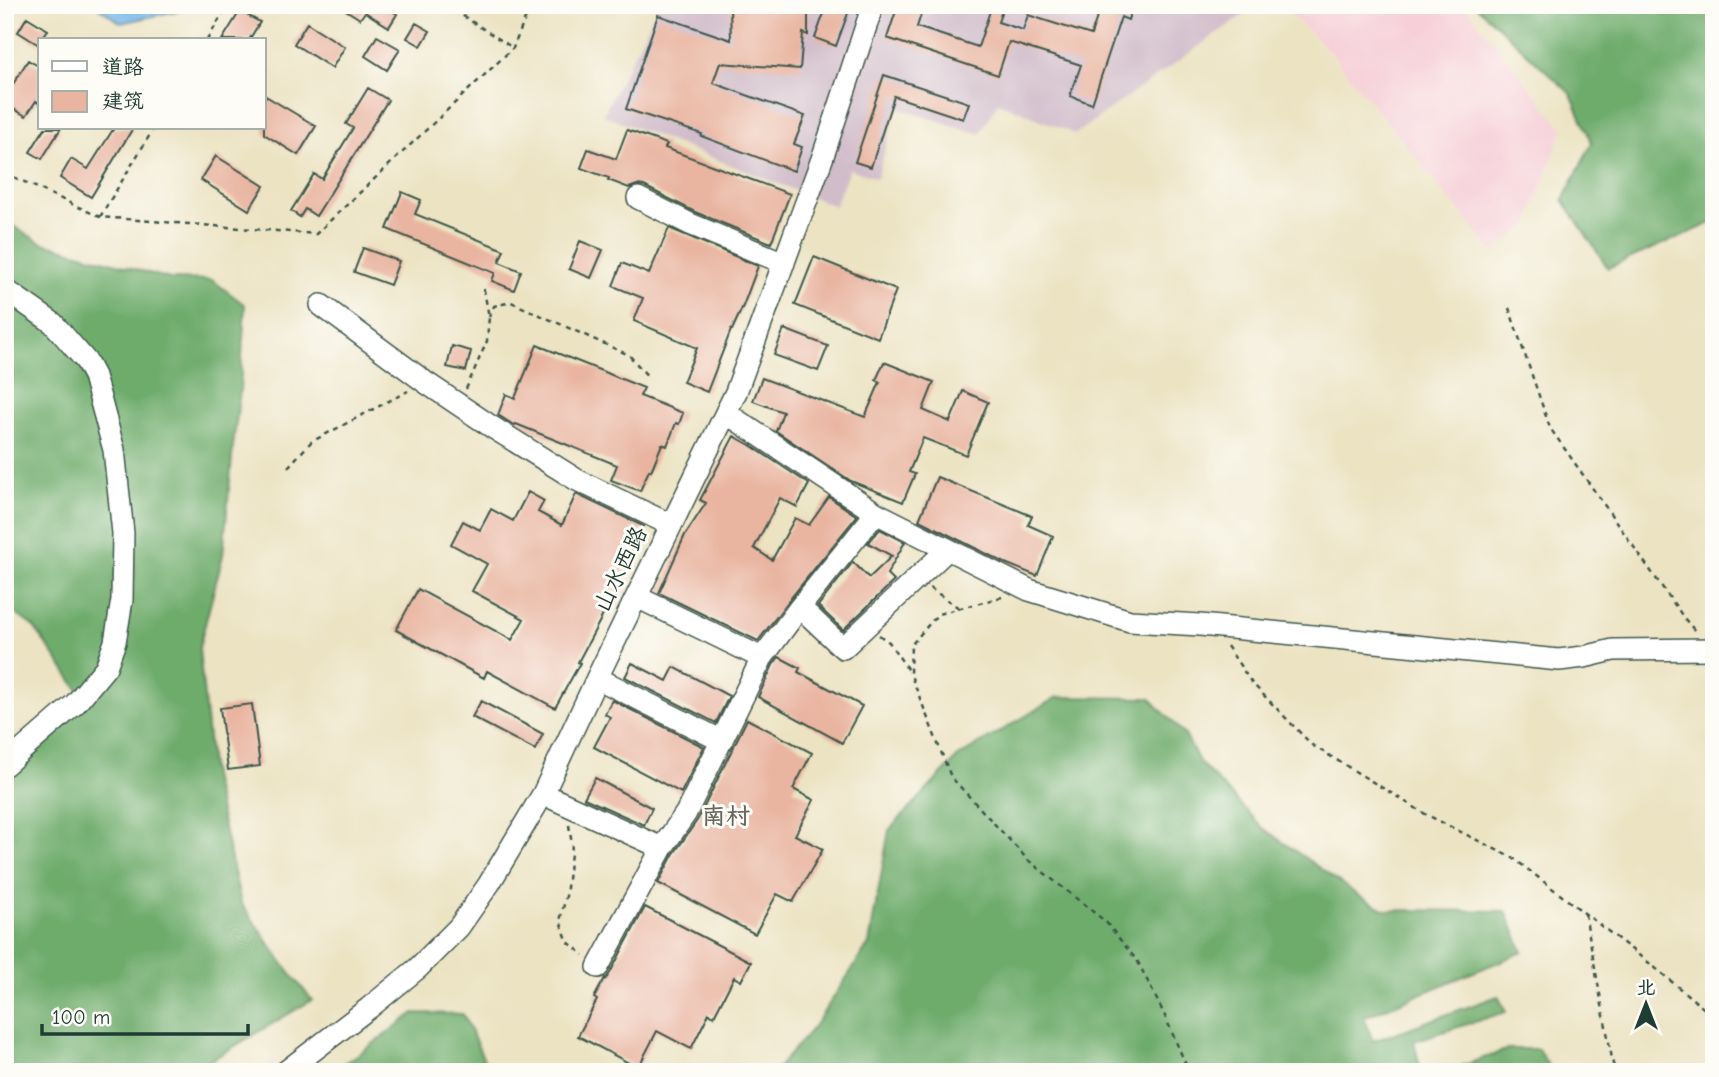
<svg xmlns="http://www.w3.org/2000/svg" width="1719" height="1077" font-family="'Comic Neue','LXGW WenKai TC',sans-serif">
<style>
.built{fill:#f6cfd8}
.industrial{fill:#d1bdca}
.forest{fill:#6eac6c;stroke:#467450;stroke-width:2}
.water{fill:#74b4e8;stroke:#4a788e;stroke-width:2}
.building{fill:#e9b5a1}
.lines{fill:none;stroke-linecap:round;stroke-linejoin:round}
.minor-casing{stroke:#3e5649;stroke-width:24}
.path{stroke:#3e5649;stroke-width:2.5;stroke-dasharray:5 5;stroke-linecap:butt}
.minor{stroke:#fff;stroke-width:21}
.labels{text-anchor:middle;stroke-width:6;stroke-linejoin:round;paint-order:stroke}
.street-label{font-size:23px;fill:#1f3d34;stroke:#fdfcf7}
.neighbourhood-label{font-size:24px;font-weight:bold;fill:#66675a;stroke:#fdfcf7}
</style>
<rect width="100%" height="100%" fill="#fdfcf7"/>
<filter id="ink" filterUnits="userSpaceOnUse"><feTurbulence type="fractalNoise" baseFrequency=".0143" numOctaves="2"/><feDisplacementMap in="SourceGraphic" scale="14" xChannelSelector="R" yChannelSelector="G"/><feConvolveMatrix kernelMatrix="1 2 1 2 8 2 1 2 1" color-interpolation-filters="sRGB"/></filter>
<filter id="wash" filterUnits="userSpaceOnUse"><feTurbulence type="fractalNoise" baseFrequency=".00686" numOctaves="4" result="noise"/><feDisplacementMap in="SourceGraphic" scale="28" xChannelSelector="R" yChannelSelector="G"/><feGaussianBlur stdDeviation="1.57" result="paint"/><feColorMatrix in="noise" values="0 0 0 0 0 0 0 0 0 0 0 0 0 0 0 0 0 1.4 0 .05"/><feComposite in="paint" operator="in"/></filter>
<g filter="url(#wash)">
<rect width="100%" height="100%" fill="#ece3c3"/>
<path class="built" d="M1282,5H1464L1563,129L1528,225L1492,251L1330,52Z"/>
<path class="industrial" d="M661,5H1223L1246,13L1075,134L998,102L980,134L897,108L877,178L849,169L835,206L603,115L658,7Z"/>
<path class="forest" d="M1475,5H1714V222L1608,268L1563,200L1592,143L1571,94Z
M5,221L40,242L170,279L212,280L245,305L240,391L233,447L223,555L199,648L212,776L241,903L290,973L312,1000L191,1072H5V769L82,695L34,627L5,606Z
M1057,697L1150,698L1185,735L1200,763L1263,828L1359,896L1386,910L1506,911L1523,952L1364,1017L1373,1041L1498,996L1506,1012L1414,1041L1421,1072H774L813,1028L869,944L889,830L958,757Z
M414,1013L463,1014L486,1064L498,1072H329L359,1054Z
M1508,1049H1538L1552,1072H1446Z"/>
<path class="water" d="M95,5H182V10L121,23Z"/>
<g id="blocks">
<path class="building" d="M338,5H382L397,14L389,27L365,12L360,19Z
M827,5H851L836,46L815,38Z
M898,5H924L917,27L978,47L992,5H1004L998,22L1023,30L1028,15L1091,35L1101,5H1133L1128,20L1121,17L1092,104L1070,96L1081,65L1009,42L998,75L887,38Z
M808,6V35L803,33L800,69L720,63L713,83L805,116L794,144L802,147L794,171L701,136L702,134L626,109L658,15L731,40L730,7Z
M240,11L260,22L249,40H222Z
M27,17L48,30L40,40L39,45L18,32Z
M307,23L345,47L332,68L294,44Z
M416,23L430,31L421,46L407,38Z
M377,36L400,49L387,70L365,56Z
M28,60L40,67V104L36,101L26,116L5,104V97Z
M884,75L969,103L963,119L894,96L871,167L855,162Z
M368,88L388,100L316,216L305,209L300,217L291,211L314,174L322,179L353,128L346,124Z
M264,95L316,126L298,155L264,134Z
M45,128H61L42,159L30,152Z
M114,128H133L91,197L60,178L71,159L88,169Z
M627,130L667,144L665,148L790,194L771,243L695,212L644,186L637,185L629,188L608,180L609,178L581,168L588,149L616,159Z
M216,156L264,186L249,210L201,180Z
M402,192L421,200L415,214L504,250L499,262L521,271L514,290L492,281L495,273L387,229Z
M669,228L758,266L743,306L732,330H731L707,392L683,382L697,348L634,321L643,298L613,286L622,263L649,274Z
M580,241L603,250L591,278L569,269Z
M363,248L399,261L390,285L354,272Z
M814,257L896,290L878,338L795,305Z
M784,329L828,346L818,371L774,355Z
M537,345L644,388L640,396L683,413L679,424L676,423L667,446L662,444L651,471L649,470L640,491L611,480L617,465L516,424L515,425L512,424L498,415L506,394L515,398Z
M452,346L471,351L466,371L447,367Z
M884,362L934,382L923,410L950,422L963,391L988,402L966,455L923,438L909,472L915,474L903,502L851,481L776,431L783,412L753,401L762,378L865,417L880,382L876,380Z
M734,436L750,445L809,484L797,507L780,498L754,548L772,560L795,518L809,525L829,497L857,516L790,599L758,641L659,593L685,535L706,503L700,500Z
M937,477L1032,516L1028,525L1053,536L1037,576L1005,563L919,520Z
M528,492L544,501L538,512L562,525L576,494L643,526L612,598L578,662L580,663L555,708L487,671L484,678L396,630L418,589L512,640L524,619L472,591L487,564L451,544L463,521L480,530L491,509L513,521Z
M880,529L905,542L887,574L894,581L843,630L818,606L853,562L869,578L892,556L868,543Z
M779,657L800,668L798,672L862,706L842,743L758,697L773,665Z
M632,663L667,681L674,667L729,696L716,723L625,677Z
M612,700L704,747L681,793L594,747L610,717L605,714Z
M481,701L543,734L535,750L472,717Z
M252,704L260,766L228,770L220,708Z
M747,719L812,753L793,789L814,800L795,835L823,849L793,902L777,894L755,934L658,883L673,855L698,819Z
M595,778L652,808L644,825L584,798Z
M645,907L751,962L741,981L734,977L714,1016L709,1013L691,1049L657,1031L638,1068L578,1036L597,1000L594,998L605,978L606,979L610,973Z"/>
</g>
</g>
<g filter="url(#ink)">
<use href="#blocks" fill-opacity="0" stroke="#3e5649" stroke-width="2"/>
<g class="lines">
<g class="minor-casing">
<path id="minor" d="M638,198L690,224L784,263
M5,291L13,295L53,323L86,361L94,376L114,450L123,533L122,600L115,642L106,667L76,703L5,765
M321,305L425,382L492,427L577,480L671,525
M726,413L876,513L800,607L762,658
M876,513L1029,590L1130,621L1200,625L1559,660L1584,657L1613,650L1714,649
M800,607L843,648L947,550
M597,678L722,741
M543,794L662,848
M598,967L662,848L686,813L762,658L637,597
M285,1072L369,1008L418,968L459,927L489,884L543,794L597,678L736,392L822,159L873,5"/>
</g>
<path class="path" d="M446,5L513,48
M207,40L228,5
M5,173L100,217L316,234L513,48L531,5
M100,217L154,128
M1509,308L1550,428L1684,618L1695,631
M489,317L494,306L511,302L629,355L649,378
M466,389L487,341L489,317L483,285
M288,467L311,442L408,391
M930,588L959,608
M1002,597L938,614L911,645L910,673L951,777L1028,860L1106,922L1138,962L1164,1014L1189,1072
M879,635L889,642L910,673
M1227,646L1251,682L1312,745L1427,815L1513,858L1653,966L1714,1017
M569,825L572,845L566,896L560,921L568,942L584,955
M1585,914L1613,1064L1616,1072"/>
<use href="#minor" class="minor"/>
</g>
</g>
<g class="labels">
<g class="street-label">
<text transform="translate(620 569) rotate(-64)" y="8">山水西路</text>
</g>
<g class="neighbourhood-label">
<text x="726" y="824">南村</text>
</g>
</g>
<rect width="1719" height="1077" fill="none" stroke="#fdfcf7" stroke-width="28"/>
<rect x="38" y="38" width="228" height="91" fill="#fdfcf7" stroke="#a4b0a9" stroke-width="2"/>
<rect x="52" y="61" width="35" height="10" fill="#ffffff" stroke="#a4b0a9" stroke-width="2"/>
<text x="102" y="74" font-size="21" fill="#1f3d34">道路</text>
<rect x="52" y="91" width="35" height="21" fill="#e9b5a1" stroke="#a4b0a9" stroke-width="2"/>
<text x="102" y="108" font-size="21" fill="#1f3d34">建筑</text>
<g transform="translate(1646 1004)" stroke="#fdfcf7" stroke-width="5" paint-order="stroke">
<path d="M0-5L12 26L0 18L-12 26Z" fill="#1f3d34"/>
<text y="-10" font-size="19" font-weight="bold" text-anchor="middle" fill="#1f3d34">北</text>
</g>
<path d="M42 1024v10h206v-10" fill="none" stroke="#1f3d34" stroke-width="3.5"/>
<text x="52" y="1024" font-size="21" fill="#1f3d34" stroke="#fdfcf7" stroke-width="5" paint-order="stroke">100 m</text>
</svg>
